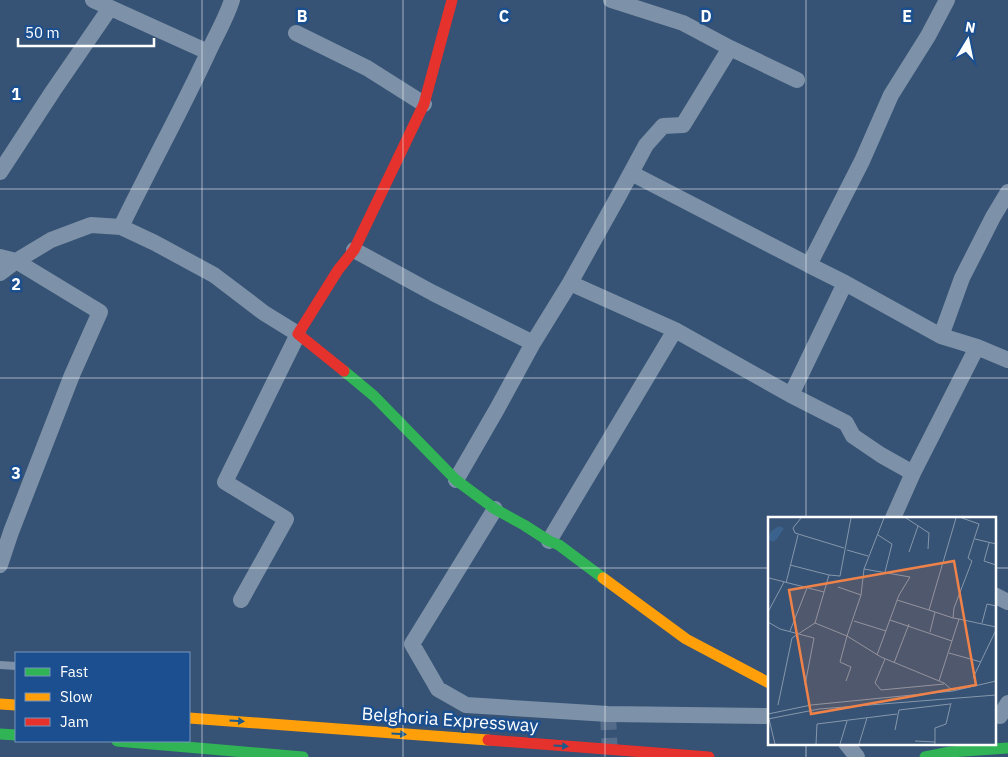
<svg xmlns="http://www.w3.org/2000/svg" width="1008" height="757" font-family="'IBM Plex Sans',sans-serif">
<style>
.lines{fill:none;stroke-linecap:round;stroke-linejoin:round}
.street-tunnel{stroke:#546c89;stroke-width:16;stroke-dasharray:16 8;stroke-linecap:butt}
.lane{stroke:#7d92a8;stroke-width:8}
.street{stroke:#7d92a8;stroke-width:16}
.fast{stroke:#30b455;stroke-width:11}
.slow{stroke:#ff9f0a;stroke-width:11}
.jam{stroke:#e5322d;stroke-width:11}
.oneway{fill:#1d5989}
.grid{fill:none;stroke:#fff;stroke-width:1;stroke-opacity:0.55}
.labels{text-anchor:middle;stroke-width:5;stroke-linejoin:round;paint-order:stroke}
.street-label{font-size:18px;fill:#fff;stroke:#1b4f8f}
.inset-road{fill:none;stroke:#8697ac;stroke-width:1}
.view{fill:#ee8249;fill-opacity:0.15;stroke:#ee8249;stroke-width:2.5}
.inset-edge{fill:none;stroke:#fff;stroke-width:2.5}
.grid-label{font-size:16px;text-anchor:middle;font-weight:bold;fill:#fff;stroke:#1b4f8f;stroke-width:5;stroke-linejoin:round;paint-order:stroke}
</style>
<rect width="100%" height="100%" fill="#365274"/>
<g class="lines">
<path class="street-tunnel" d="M608,714L610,757"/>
<path class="lane" d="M0,665L16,666"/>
<path class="street" d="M93,0L208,52
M232,0C226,19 215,37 207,55C180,113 149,169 121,227L155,243L214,275L264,313L298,334L225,482L286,519L241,600
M296,33L367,68L424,104
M730,48L797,80
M0,172L53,91L110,8
M631,173L809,265
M354,250L433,293L533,343
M0,257L16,261L100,312L72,375L11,532L0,565
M0,273L16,261L51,240L91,225L121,227
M570,283L675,330L791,395L846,423L853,436L881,455L913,473
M845,283L941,336
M977,347L941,336L962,278L993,217L1008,192
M791,395L845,283L809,265L862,161L891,95L928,36L947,0
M456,480L497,409L533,343L570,283L619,195L646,145L663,126L683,125L730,48L683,23L611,0
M495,509L412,644L438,689L466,705L608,714L769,716
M893,518L913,473L977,347L1008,360
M549,541L675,330
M994,595L1008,602
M1000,716L1008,703
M846,743L857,757"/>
<path class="fast" d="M344,371L374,396L456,480L495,509L524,525L549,541L559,545L603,578
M0,734L16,735
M117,741L303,757
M925,757L950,752L1008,748"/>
<path class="slow" d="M603,578L686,639L769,683
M0,704L16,705
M189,718L488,740"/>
<path class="jam" d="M344,371L298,334L338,270L354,250L424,104L452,0
M488,740L709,757"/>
</g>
<defs><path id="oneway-solid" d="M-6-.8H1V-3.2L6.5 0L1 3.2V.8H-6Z" transform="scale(1.25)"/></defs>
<g class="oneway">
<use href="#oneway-solid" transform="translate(237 721) rotate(4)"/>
<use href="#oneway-solid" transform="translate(399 734) rotate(4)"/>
<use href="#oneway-solid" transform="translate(561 746) rotate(4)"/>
</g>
<path class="grid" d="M202,0V757M403,0V757M605,0V757M806,0V518M0,189H1008M0,378H1008M0,568H769M994,568H1008M806,743V757"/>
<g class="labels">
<g class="street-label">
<text transform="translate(450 720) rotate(4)" y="6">Belghoria Expressway</text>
</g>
</g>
<g transform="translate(768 517)">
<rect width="228" height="228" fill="#365274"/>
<path d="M11,9L16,11L9,22L5,25L0,22L3,14Z" fill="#3b618d"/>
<path class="inset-road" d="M33,1L25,11L27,16L76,31M116,1L96,52L93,78L79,119L113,140L176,166L184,173M138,1L161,16L160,32M194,1L211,7L200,41L204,44M110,18L124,27L117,55M207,22L228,27M221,26L216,44L228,48M79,33L100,39M141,35L150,9M22,48L61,58M96,52L142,60L131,78L109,138M1,61L56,75M18,66L30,18M70,70L93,78M129,83L161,93M0,95L16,65M167,95L185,101M191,102L185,101L186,91L204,44M122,103L184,124M86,104L118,114M0,105L12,112L46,121L37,168M214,106L219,87L228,89M22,114L39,71M162,115L167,95L161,93L188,1M181,136L213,145M117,142L107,166L113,173L176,167M126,146L141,107M205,161L228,113M78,164L83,150L72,145L79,119L47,106L61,58L72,59L83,1M171,164L191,102L228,110M10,188L24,121L47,106M0,197L43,188L185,174L228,164M0,202L51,192L228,178M1,202L7,227M127,213L131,193L182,187M147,224L167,225M48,227L49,207L129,197M72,227L79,204M91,227L99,201M167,227V211L178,207L183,186"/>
<path class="view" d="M186,44L208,168L43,197L21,73Z"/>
<rect width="228" height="228" class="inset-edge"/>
</g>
<g class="grid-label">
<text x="302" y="22">B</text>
<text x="504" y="22">C</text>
<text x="706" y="22">D</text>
<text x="907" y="22">E</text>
<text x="16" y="100">1</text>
<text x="16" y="290">2</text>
<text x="16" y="479">3</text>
</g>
<rect x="15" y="652" width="175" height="90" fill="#1b4f8f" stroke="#7695bc"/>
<rect x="25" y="668" width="25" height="8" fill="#30b455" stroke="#7695bc"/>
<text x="60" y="677" font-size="15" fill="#ffffff">Fast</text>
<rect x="25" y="693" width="25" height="8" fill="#ff9f0a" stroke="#7695bc"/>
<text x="60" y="702" font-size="15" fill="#ffffff">Slow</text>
<rect x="25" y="718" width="25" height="8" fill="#e5322d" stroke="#7695bc"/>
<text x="60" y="727" font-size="15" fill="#ffffff">Jam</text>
<g transform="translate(968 40) rotate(10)" stroke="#1b4f8f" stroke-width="4" paint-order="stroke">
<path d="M0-4L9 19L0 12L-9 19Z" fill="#ffffff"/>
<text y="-8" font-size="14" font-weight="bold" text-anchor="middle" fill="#ffffff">N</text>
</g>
<path d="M18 38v8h136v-8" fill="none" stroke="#ffffff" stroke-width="2.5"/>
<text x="25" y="38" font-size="15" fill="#ffffff" stroke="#1b4f8f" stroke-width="4" paint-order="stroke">50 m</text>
</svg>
